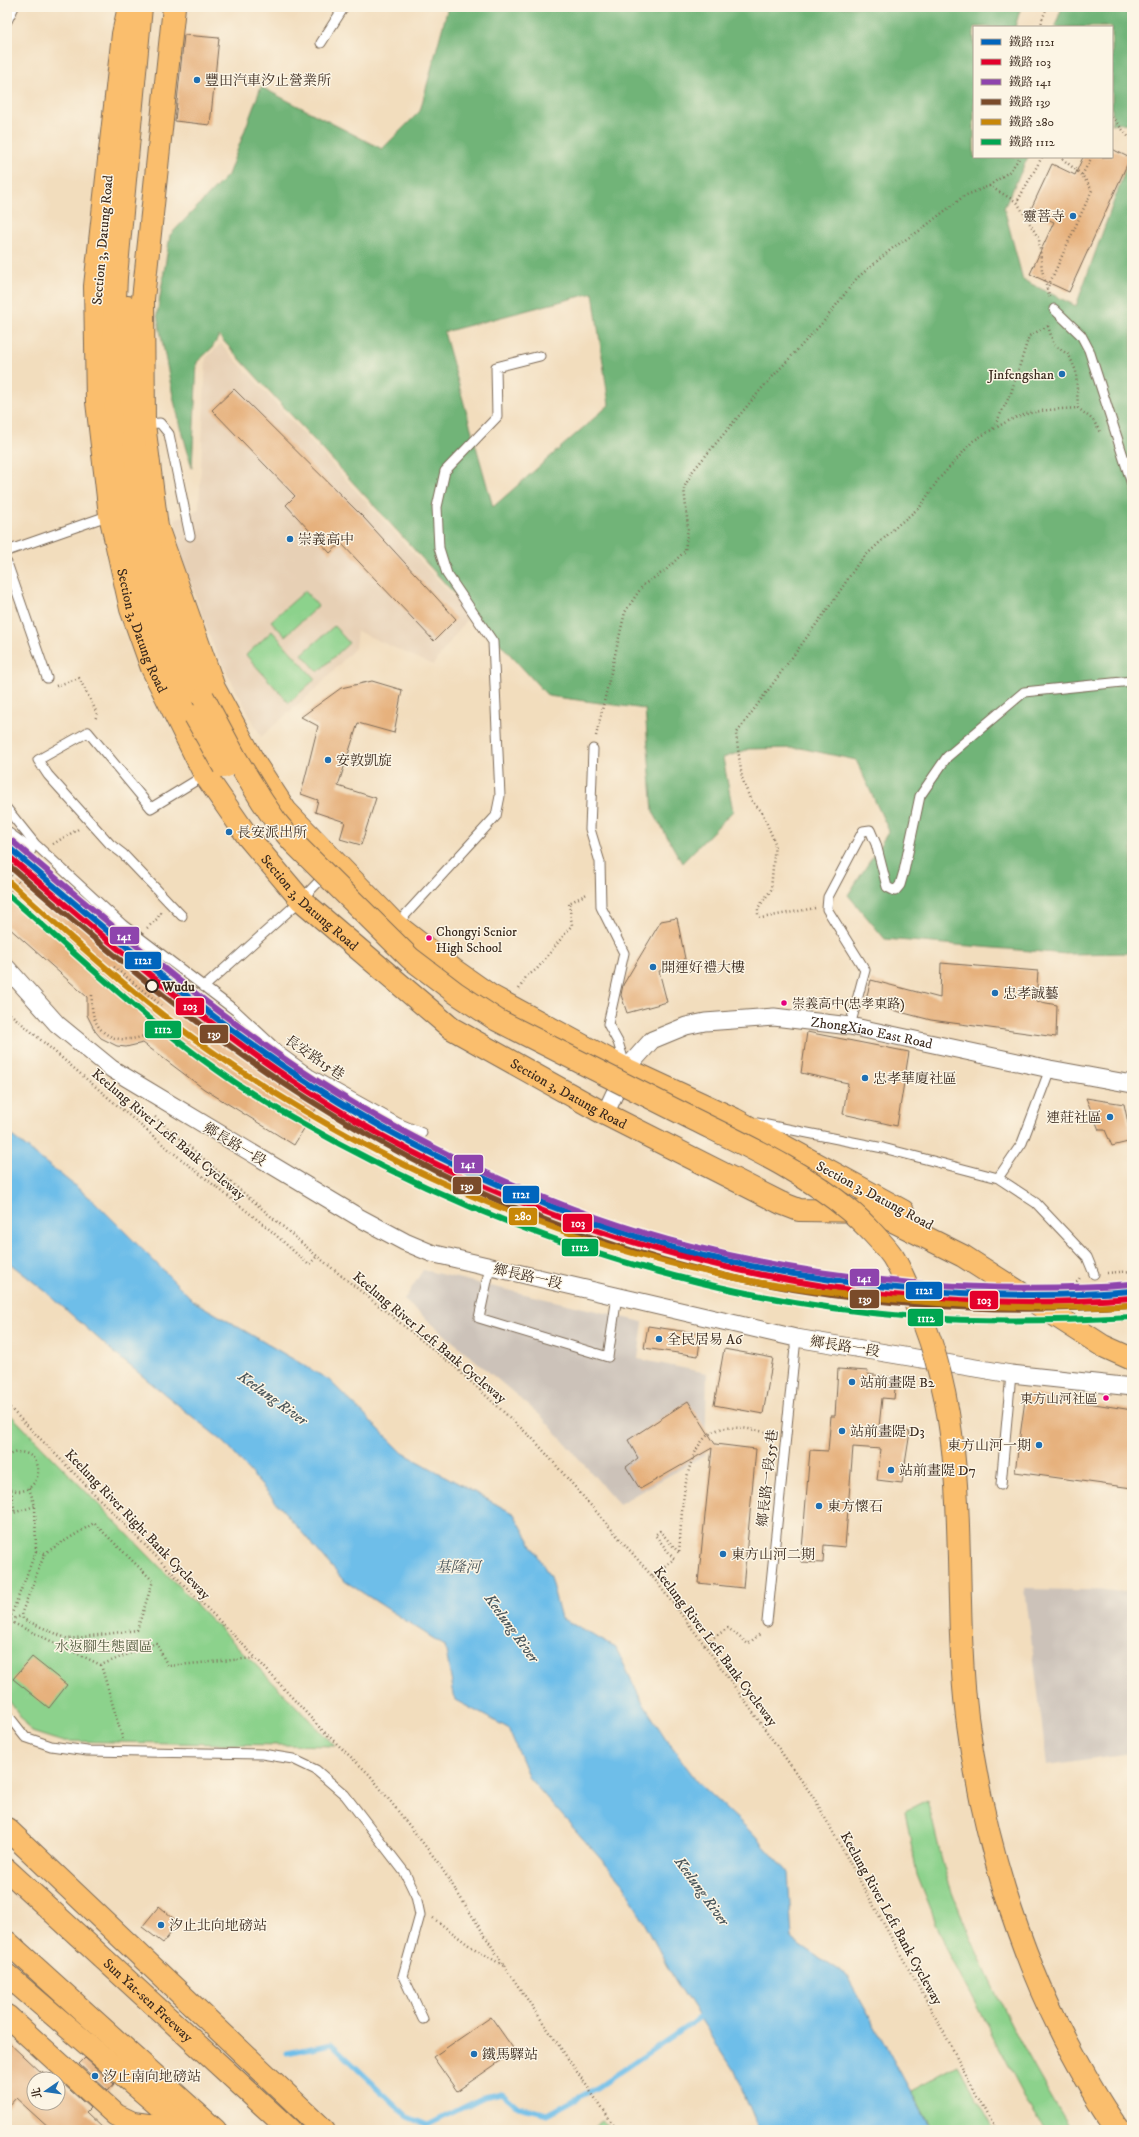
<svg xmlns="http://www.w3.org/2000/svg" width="1139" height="2137" font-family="'IM FELL DW Pica','Noto Serif TC',serif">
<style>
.built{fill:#e7d0b5}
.industrial{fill:#ccc2b9}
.green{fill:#8cd28c;stroke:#647e55}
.forest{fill:#71b478;stroke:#566f4b;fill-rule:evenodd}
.water{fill:#6ebee9;stroke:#547484}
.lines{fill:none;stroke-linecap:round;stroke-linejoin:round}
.stream{stroke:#6ebee9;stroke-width:5}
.building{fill:#e6b17d}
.service-casing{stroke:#7b6956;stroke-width:11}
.pedestrian-casing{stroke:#7b6956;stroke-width:15}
.minor-casing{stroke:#7b6956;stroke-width:19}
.primary-casing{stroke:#7b6956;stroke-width:24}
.motorway-casing{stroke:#7b6956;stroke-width:24}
.path{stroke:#7b6956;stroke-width:2.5;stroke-dasharray:1 3;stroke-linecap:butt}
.service{stroke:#fff;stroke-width:9}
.pedestrian{stroke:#fff;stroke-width:13}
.minor{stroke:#fff;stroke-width:17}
.primary{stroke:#fabe6d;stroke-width:22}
.motorway{stroke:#fabe6d;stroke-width:22}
.motorway-bridge-casing{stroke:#7b6956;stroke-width:24;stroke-linecap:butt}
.motorway-bridge{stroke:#fabe6d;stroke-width:22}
.rail-1-casing{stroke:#fcf5e5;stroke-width:9}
.rail-2-casing{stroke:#fcf5e5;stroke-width:9}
.rail-3-casing{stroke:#fcf5e5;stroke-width:9}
.rail-4-casing{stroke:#fcf5e5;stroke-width:9}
.rail-5-casing{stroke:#fcf5e5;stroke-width:9}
.rail-6-casing{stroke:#fcf5e5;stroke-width:9}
.rail-1{stroke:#0065bd;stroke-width:6}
.rail-2{stroke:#e4002b;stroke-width:6}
.rail-3{stroke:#8e44ad;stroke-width:6}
.rail-4{stroke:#7a4b2a;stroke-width:6}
.rail-5{stroke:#c88708;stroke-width:6}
.rail-6{stroke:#00a651;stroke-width:6}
.poi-dot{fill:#1f6fb2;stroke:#fcf5e5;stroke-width:1.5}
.bus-dot{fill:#e5007d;stroke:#fcf5e5;stroke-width:1.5}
.stop-dot{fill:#fcf5e5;stroke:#3b2a1e;stroke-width:2}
.labels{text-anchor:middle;stroke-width:3;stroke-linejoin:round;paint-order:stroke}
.bus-label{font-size:13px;fill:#3b2a1e;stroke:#fcf5e5;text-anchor:start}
.poi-label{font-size:14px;fill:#3b2a1e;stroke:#fcf5e5;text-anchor:start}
.street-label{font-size:14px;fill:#3b2a1e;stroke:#fcf5e5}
.stop-label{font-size:14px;font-weight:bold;fill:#3b2a1e;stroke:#fcf5e5;text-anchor:start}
.park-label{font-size:14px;fill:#535c3f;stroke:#fcf5e5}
.water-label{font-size:15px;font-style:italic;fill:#4a565b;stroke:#fcf5e5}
.line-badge{stroke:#fcf5e5;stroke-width:1.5}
.badge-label{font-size:11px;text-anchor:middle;font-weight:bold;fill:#fff}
</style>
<rect width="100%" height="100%" fill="#fcf5e5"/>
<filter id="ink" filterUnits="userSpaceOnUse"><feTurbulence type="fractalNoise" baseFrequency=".025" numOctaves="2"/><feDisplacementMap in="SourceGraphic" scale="8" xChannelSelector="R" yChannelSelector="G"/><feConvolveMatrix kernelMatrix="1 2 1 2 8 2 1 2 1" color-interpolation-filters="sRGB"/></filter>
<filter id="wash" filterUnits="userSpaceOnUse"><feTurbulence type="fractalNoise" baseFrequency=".012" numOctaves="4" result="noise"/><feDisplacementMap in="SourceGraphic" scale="16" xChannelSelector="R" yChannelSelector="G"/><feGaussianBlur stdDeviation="0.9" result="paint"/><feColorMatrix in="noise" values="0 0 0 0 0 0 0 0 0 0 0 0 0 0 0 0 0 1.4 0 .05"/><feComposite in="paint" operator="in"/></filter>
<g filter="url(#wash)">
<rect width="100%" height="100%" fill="#f2ddbd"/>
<path class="built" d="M221,344L470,615L433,665L357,631L355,648L318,687L261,737L214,648L182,559L175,519L199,509L206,358Z"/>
<path class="industrial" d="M423,1270L643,1322L638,1359L707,1373L705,1455L619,1504L542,1417L404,1300Z
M1025,1589L1132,1591V1753L1047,1765Z"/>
<path class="green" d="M305,591L318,606L285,636L271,621Z
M334,626L349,643L318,672L302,654Z
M272,631L315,679L289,703L246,655Z
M7,1411L335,1746L60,1741L32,1732L7,1698Z
M927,1800C935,1828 940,1858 950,1886C982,1972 1023,2052 1071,2130H1046L1034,2115L946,1948L917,1875L905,1811Z
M958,2066L990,2121L994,2130H933L911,2091Z
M602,2121L615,2130H590Z"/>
<path class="forest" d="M448,7H1021L1015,27H974V157H1028L1004,208L1023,280L1076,306L1132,151V953L1067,954L885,939L848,895L889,831L856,760L800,748L749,749L723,758L733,811L682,863L653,812L645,709L548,696L219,336L212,348L197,362L192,468L174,401L157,315L170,235L228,175L261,87L382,149L420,111ZM593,293L609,405L493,507L444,332Z
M1062,7H1132V123L1112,124V27H1055Z"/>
<path class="water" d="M7,1132L94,1201L195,1302L329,1380L403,1453L514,1514L550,1577L561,1618L616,1648L641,1700L668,1742L697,1781L747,1828L788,1872L792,1939L847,1976L932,2130H759L733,2069L675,1980L624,1885L529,1778L508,1728L455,1700L445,1646L343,1580L225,1443L119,1357L45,1291L7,1261Z"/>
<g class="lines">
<path class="stream" d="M286,2053L332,2044L408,2117L428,2125L484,2097L502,2093L518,2107L548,2114L598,2087L705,2014"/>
</g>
<g id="blocks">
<path class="building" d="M184,35L219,38L210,125L175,121Z
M1112,149L1130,158L1069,292L1030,274L1054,222L1030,211L1052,164L1075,175L1083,157H1112Z
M234,389L364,518L456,619L434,641L341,543L330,553L286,505L295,496L212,410Z
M372,681L402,690L394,733L358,723L338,786L376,798L361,845L340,839L345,822L315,812L318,800L301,794L318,726L301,717L341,688Z
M35,862L153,965L241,1035L327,1091L294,1145L204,1089L143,1043L126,1047L117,1046L101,1038L95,1031L87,1015V997L7,926V895Z
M677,918L686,964L659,971L667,1002L627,1013L621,995L623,985L661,921Z
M941,963L1038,971L1036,1001L1057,1005L1056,1037L931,1020L865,1003L871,980L940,998Z
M807,1032L909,1052L897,1126L843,1114L848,1083L801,1073Z
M1086,1098L1124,1104L1132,1141L1112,1146L1105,1130H1099Z
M648,1326L701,1334L698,1356L644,1348Z
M724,1349L773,1358L763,1414L714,1405Z
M838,1369L868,1371L867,1374L896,1378L894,1399L882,1398L879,1427L910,1432L902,1483L877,1480L881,1449L853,1447L845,1547L824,1545L823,1563L801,1562L810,1450L828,1451L831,1416H835Z
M1026,1393L1132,1410V1488L1015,1472Z
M688,1401L715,1444L756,1449L743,1588L698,1583L712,1448L640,1489L626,1467L638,1458L628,1440Z
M32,1657L67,1685L49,1708L13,1679Z
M159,1906L179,1923L163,1943L142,1927Z
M491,2017L515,2051L457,2091L433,2057Z
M7,2041L41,2073L42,2071L50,2079H34V2103H58V2085L61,2082L90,2108L86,2112L105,2130H51L16,2098L7,2108Z
M85,2058L114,2084L108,2091L79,2064Z"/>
</g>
</g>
<g filter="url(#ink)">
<use href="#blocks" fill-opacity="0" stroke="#7b6956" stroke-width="1"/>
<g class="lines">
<g class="service-casing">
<path id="service" d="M7,21L14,7
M321,43L344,7
M1054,309L1081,335L1089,350L1132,484
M144,424L160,423L169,434L190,536
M7,551L110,515
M7,563L47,678
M593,749L590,829L600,862L601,907L624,953L608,1024L618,1042L625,1065
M7,809L35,844L123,925L236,1011L281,1053L310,1074L398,1123L422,1133
M7,873L33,846
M182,916L123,854L110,844L48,775L38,760L88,732L151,808L205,775
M396,925L496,816L500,796L493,642L447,574L439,548L437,507L445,471L497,417L496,367L540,356
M204,987L301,900L326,874
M850,1026L865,970L827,909L828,897L863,831L870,830L876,844L887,887L895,891L900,885L904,871L920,796L947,757L1024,692L1132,681
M1050,1069L1022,1143L998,1178L1036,1203L1087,1257L1094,1274
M757,1123L883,1148L998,1178
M490,1267L479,1318L608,1357L617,1296
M1001,1485L1011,1374
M767,1622L796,1338
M7,1714L25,1737L51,1746L87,1751L262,1754L293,1759L316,1770L345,1795L405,1873L416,1896L420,1915L403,1976L423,2019"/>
</g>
<g class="pedestrian-casing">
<path id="pedestrian" d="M7,834L29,850"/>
</g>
<g class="minor-casing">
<g id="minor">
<path d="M7,968L57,1024L112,1069L360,1218L405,1242L431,1253L796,1338L1011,1374L1132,1387"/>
<path id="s1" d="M605,1114L626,1069L652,1040L686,1026L705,1022L774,1017L850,1026L1050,1069L1132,1084"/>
</g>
</g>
<g class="primary-casing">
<g id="primary">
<path id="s2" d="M129,7L123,34L95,286L97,402L110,515L131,609L152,668L205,775L248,837L301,900L451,1028L605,1114L781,1203L799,1210L873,1211L963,1256L1103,1346L1132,1359"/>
<path d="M174,7L143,299L144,424L157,527L214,688L254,762L286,811L396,925L454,970L491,996L626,1069L734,1119L903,1211"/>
</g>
</g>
<g class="motorway-casing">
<g id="motorway">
<path d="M141,7L116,277L113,343L116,432L128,509L147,593L167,656L195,716"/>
<path d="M128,307C130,390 133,475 152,557C162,603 184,653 203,697"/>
<path d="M7,1829L324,2130"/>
<path id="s3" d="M7,1870L290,2130"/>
<path d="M7,1942L215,2130"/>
<path d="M7,1975L187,2130"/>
<path d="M7,2016L116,2115L133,2123L186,2130"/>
</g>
</g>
<path class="path" d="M1041,27L1042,20L1047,7
M1112,117L1132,141
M1042,157L1017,202L1039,239L1042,270L1047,288
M1082,175L1092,157
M989,186L1010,171L1020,157
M1050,297L1047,289L1092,190L1082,175L1060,157
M1048,326L1054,345L1069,355L1076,371L1078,408L1093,420L1100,432
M994,429C1024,410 1044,410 1078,408
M56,686L79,678L97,713L95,721
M596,736L625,612L643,585L666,570L685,551L688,528L684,488L692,472L763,387L824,321L857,278L894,247L919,231L964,196L989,186L1017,202
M53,844L80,828
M815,908L761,918L758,915V908L771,890L775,843L762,812L750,799L742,778L736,734L834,600L859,562L898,525L920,507L938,480L973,441L993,429L1011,393L1029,336L1048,326L1049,323
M147,928L157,919L161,912
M114,967L161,1005
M519,989L526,977L537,969L572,925L569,903L587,894
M92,995C89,1030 111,1047 144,1036
M7,1011L166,1147L268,1228L309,1265L317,1256
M155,1117L317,1256L455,1367L535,1441L652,1576L704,1644L814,1798L948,2040L995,2130
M1107,1273L1132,1271
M1066,1299L1081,1276
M7,1405L255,1657L320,1728L369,1774L437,1861L505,1967L617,2130
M7,1456C12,1453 18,1451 25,1453C52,1462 33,1504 7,1487
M29,1488L35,1506L36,1551L45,1553L94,1523L153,1581L137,1630L68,1639L23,1619L22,1612L45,1553
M11,1490L15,1513
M7,1515L35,1506
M36,1551L9,1621L101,1665L156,1643L168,1666L254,1658
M652,1576L674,1559L655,1535L660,1531L679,1553C682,1521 681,1443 717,1430C734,1424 758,1431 775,1434
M7,1621L21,1616
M704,1644L728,1628L748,1644L761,1633
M101,1665L123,1740
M433,1918L470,1946L504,1966
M985,2130L993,2126"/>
<use href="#service" class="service"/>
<use href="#pedestrian" class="pedestrian"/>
<use href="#minor" class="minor"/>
<use href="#primary" class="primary"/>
<use href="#motorway" class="motorway"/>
<g class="motorway-bridge-casing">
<path id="motorway-bridge" d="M203,697L235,757L262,801L277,823L293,842L410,958L456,993L497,1020C563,1053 629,1087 695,1120C749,1147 804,1172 850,1211C862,1221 884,1244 893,1257C900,1268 905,1282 911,1294C976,1425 950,1577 967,1717C982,1833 1017,1950 1072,2053C1086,2079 1101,2106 1119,2130
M195,716L224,767"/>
</g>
<use href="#motorway-bridge" class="motorway-bridge"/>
<g class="rail-1-casing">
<path id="rail-1" d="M7,846C106,930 204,1016 313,1086C427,1159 554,1214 684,1251C706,1257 729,1261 751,1266C876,1291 1005,1301 1132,1291"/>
</g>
<g class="rail-2-casing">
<path id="rail-2" d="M7,855C104,938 201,1021 308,1091C550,1248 845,1320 1132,1298"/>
</g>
<g class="rail-3-casing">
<path id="rail-3" d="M12,841C110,924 207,1009 316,1080C429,1152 561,1213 691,1246C833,1282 985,1295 1131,1284"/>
</g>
<g class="rail-4-casing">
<path id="rail-4" d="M7,864C104,947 200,1031 308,1099C424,1172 552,1231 685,1266C828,1303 984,1316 1132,1305"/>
</g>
<g class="rail-5-casing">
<path id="rail-5" d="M7,880C76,942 145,1006 223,1059C372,1161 540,1236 717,1274C778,1288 840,1295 902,1300C979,1307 1055,1310 1132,1305"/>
</g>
<g class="rail-6-casing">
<path id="rail-6" d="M7,894C75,953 143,1018 217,1070C256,1098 298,1121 340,1144C516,1239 714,1301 914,1317C987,1323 1059,1321 1132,1317"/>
</g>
<use href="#rail-1" class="rail-1"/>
<use href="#rail-2" class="rail-2"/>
<use href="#rail-3" class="rail-3"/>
<use href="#rail-4" class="rail-4"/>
<use href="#rail-5" class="rail-5"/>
<use href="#rail-6" class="rail-6"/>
</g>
</g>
<g class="poi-dot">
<circle cx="197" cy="80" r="4"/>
<circle cx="1073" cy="216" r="4"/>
<circle cx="1062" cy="374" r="4"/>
<circle cx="290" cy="539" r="4"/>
<circle cx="328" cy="760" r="4"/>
<circle cx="229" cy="832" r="4"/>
<circle cx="653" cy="967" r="4"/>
<circle cx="995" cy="993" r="4"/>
<circle cx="865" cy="1078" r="4"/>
<circle cx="1110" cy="1117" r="4"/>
<circle cx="659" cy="1339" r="4"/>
<circle cx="852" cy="1382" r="4"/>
<circle cx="842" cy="1431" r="4"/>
<circle cx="1039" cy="1445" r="4"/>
<circle cx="891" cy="1470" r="4"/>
<circle cx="819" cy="1506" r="4"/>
<circle cx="723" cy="1554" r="4"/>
<circle cx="161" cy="1925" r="4"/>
<circle cx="474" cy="2054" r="4"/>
<circle cx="95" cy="2076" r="4"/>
</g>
<g class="bus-dot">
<circle cx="429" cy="938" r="3.5"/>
<circle cx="784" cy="1003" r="3.5"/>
<circle cx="1106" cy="1398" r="3.5"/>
</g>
<circle class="stop-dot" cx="152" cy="986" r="6"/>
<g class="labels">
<g class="bus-label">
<text x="436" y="936">Chongyi Senior<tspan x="436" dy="16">High School</tspan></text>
<text x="792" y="1008">崇義高中(忠孝東路)</text>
<text x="1098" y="1403" text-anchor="end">東方山河社區</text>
</g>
<g class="poi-label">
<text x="205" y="85">豐田汽車汐止營業所</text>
<text x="1065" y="221" text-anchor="end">靈菩寺</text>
<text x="1054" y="379" text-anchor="end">Jinfengshan</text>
<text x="298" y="544">崇義高中</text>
<text x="336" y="765">安敦凱旋</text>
<text x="237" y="837">長安派出所</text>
<text x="661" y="972">開運好禮大樓</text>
<text x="1003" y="998">忠孝誠藝</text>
<text x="873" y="1083">忠孝華廈社區</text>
<text x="1102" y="1122" text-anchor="end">連莊社區</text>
<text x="667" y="1344">全民居易 A6</text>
<text x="860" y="1387">站前畫隄 B2</text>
<text x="850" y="1436">站前畫隄 D3</text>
<text x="1031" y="1450" text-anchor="end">東方山河一期</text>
<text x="899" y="1475">站前畫隄 D7</text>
<text x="827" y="1511">東方懷石</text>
<text x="731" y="1559">東方山河二期</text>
<text x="169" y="1930">汐止北向地磅站</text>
<text x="482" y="2059">鐵馬驛站</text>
<text x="103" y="2081">汐止南向地磅站</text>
</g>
<g class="street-label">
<text transform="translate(102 240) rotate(-85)" y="5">Section 3, Datung Road</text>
<text dy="5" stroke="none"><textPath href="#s2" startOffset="631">Section 3, Datung Road</textPath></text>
<text dy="5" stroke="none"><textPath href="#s2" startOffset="955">Section 3, Datung Road</textPath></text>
<text dy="5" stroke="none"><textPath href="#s1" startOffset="313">ZhongXiao East Road</textPath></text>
<text transform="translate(315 1057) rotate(34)" y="5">長安路15巷</text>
<text dy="5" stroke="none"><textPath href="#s2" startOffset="1279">Section 3, Datung Road</textPath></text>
<text transform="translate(169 1134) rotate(40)" y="5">Keelung River Left Bank Cycleway</text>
<text transform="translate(235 1144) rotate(31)" y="5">鄉長路一段</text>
<text transform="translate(875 1195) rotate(28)" y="5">Section 3, Datung Road</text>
<text transform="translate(528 1276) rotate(13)" y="5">鄉長路一段</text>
<text transform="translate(430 1337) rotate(40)" y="5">Keelung River Left Bank Cycleway</text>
<text transform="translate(845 1346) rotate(9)" y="5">鄉長路一段</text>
<text transform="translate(767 1478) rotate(-84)" y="5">鄉長路一段55巷</text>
<text transform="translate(138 1524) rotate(46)" y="5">Keelung River Right Bank Cycleway</text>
<text transform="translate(716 1646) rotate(53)" y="5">Keelung River Left Bank Cycleway</text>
<text transform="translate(892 1918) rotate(61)" y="5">Keelung River Left Bank Cycleway</text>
<text dy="5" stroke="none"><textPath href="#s3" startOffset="192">Sun Yat-sen Freeway</textPath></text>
</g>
<g class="stop-label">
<text x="162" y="991">Wudu</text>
</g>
<g class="park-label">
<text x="104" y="1651">水返腳生態園區</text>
</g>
<g class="water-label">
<text transform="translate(273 1398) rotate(36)" y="5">Keelung River</text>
<text x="458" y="1572">基隆河</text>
<text transform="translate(512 1628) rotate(54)" y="5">Keelung River</text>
<text transform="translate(702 1891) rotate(54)" y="5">Keelung River</text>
</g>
</g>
<g class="line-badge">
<rect x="109" y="926" width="31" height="19" rx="4" fill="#8e44ad"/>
<rect x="124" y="951" width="38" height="19" rx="4" fill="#0065bd"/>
<rect x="175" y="997" width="30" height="19" rx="4" fill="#e4002b"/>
<rect x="144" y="1020" width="38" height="19" rx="4" fill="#00a651"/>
<rect x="199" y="1024" width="30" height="20" rx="4" fill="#7a4b2a"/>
<rect x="453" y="1154" width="31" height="20" rx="4" fill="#8e44ad"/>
<rect x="452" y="1176" width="30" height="19" rx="4" fill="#7a4b2a"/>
<rect x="502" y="1185" width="38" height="19" rx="4" fill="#0065bd"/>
<rect x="508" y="1207" width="30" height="19" rx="4" fill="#c88708"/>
<rect x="562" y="1213" width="31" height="20" rx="4" fill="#e4002b"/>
<rect x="561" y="1238" width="38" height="19" rx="4" fill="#00a651"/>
<rect x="849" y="1268" width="31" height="19" rx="4" fill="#8e44ad"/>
<rect x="905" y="1281" width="38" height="19" rx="4" fill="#0065bd"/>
<rect x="849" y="1289" width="31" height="20" rx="4" fill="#7a4b2a"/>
<rect x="969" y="1290" width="30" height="20" rx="4" fill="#e4002b"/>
<rect x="907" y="1308" width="37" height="19" rx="4" fill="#00a651"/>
</g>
<g class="badge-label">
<text x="124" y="940">141</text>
<text x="143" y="964">1121</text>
<text x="190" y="1010">103</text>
<text x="163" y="1033">1112</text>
<text x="214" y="1038">139</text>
<text x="468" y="1168">141</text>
<text x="467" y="1190">139</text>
<text x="521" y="1198">1121</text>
<text x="523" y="1220">280</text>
<text x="578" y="1227">103</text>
<text x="580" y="1251">1112</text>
<text x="864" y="1282">141</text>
<text x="924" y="1294">1121</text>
<text x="865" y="1303">139</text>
<text x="984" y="1304">103</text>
<text x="926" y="1322">1112</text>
</g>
<rect width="1139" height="2137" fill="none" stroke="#fcf5e5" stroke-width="24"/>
<rect x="973" y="26" width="140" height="132" fill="#fcf5e5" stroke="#afa495"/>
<rect x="981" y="39" width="20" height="6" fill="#0065bd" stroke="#afa495"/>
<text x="1009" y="46" font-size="12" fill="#3b2a1e">鐵路 1121</text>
<rect x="981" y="59" width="20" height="6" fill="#e4002b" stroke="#afa495"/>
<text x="1009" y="66" font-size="12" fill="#3b2a1e">鐵路 103</text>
<rect x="981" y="79" width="20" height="6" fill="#8e44ad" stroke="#afa495"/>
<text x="1009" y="86" font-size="12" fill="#3b2a1e">鐵路 141</text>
<rect x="981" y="99" width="20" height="6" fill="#7a4b2a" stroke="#afa495"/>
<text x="1009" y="106" font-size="12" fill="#3b2a1e">鐵路 139</text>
<rect x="981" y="119" width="20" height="6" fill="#c88708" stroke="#afa495"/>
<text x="1009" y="126" font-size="12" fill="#3b2a1e">鐵路 280</text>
<rect x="981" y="139" width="20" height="6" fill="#00a651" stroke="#afa495"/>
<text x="1009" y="146" font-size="12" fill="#3b2a1e">鐵路 1112</text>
<g transform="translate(46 2091) rotate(257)"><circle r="19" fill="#fcf5e5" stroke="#afa495"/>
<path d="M0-3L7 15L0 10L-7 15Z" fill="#1f6fb2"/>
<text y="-6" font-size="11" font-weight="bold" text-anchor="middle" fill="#3b2a1e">北</text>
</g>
</svg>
